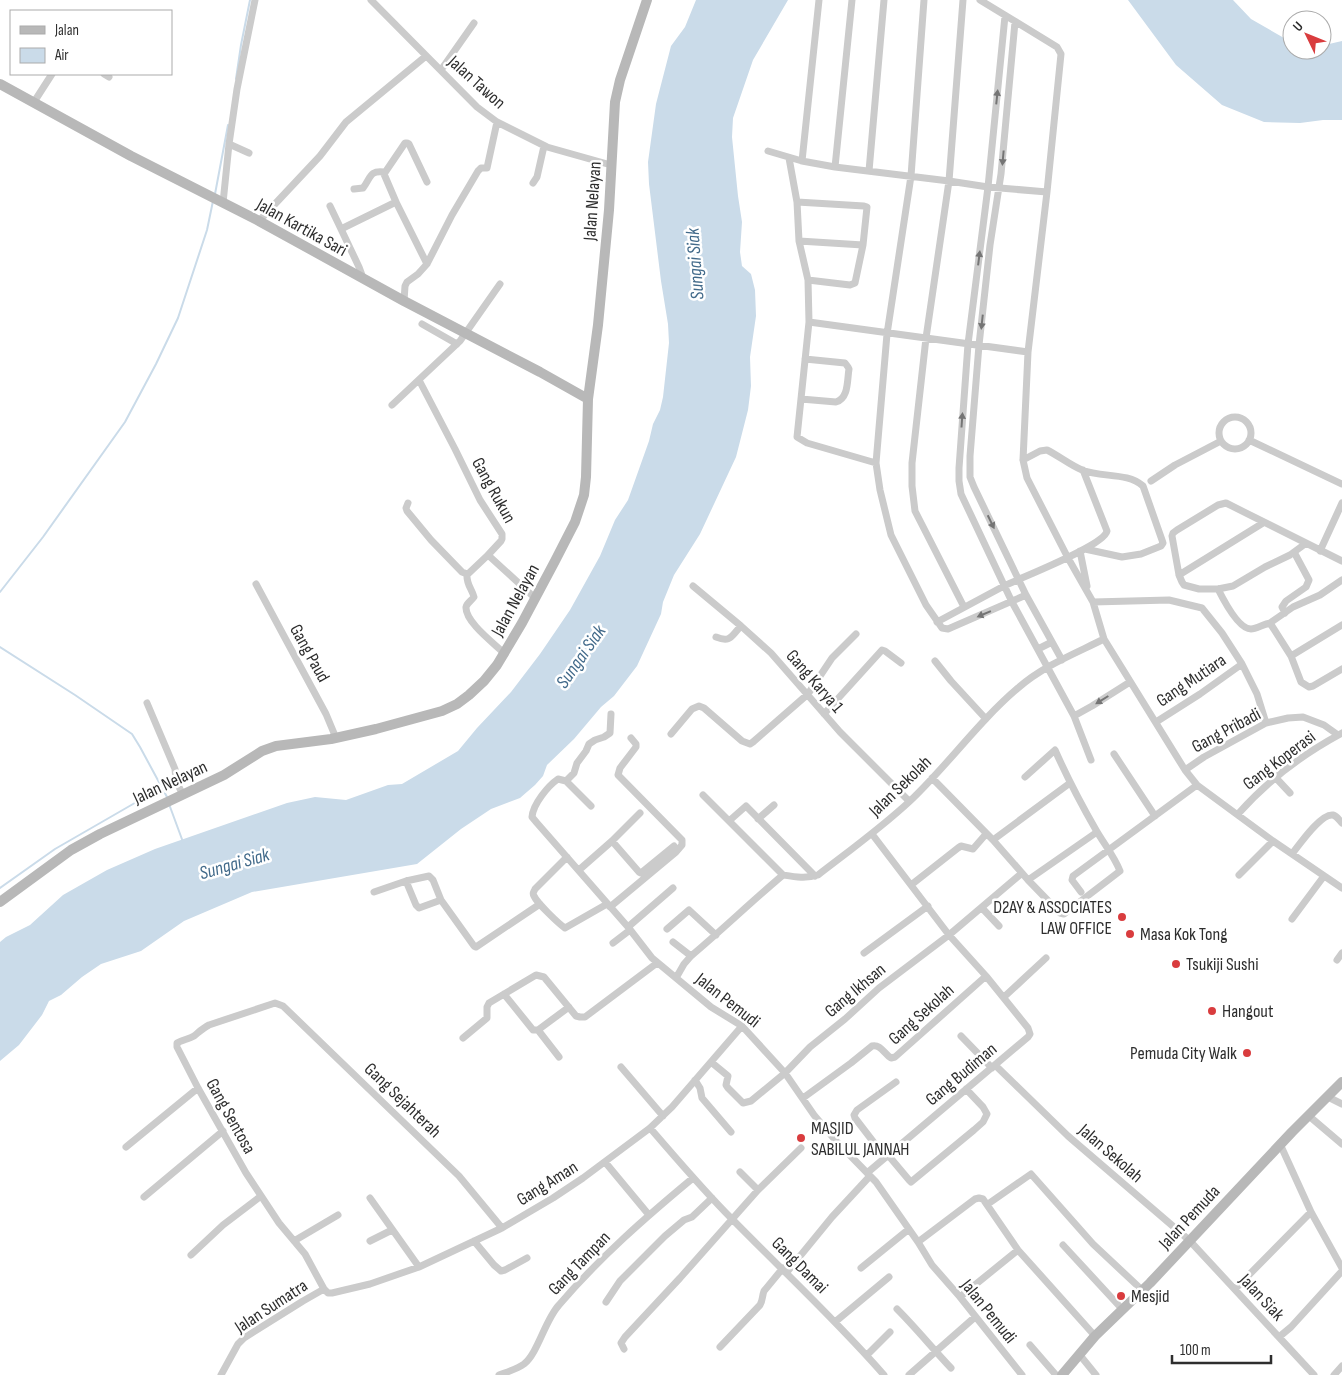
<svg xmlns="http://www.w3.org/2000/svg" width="1342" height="1375" font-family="'Sofia Sans Condensed',sans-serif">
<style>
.water{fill:#cadbe9}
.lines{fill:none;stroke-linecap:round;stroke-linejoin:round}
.stream{stroke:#cadbe9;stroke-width:2}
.street{stroke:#cbcbcb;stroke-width:7}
.secondary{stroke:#b8b8b8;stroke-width:10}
.oneway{fill:#757575}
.poi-dot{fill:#d93c3e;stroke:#fff;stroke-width:2}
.labels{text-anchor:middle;stroke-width:5;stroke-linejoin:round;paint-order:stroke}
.street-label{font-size:18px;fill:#2e2e2e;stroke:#fff}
.poi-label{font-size:18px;fill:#2e2e2e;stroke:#fff;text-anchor:start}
.water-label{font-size:19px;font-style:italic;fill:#426a8a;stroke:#fff}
</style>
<rect width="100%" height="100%" fill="#fff"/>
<path class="water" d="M696,0H788L753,60L733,118L732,137L738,196L742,222L740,252L742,266L751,274L755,290L756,316L750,357L751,386L748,410L736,457L700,534L674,575L663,602L661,614L637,666L614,696L601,707L574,739L547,765L543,776L535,785L520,798L491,809L461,829L417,864L252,892L184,921L141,951L101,964L82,977L61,995L49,1001L42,1015L19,1045L0,1061V942L6,937L30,925L63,895L107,870L155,849L287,803L315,797L346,800L388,785L402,784L458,751L477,728L511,692L540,654L570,610L600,556L615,520L628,500L649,441L653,424L660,410L663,397L669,343L668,324L661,281L649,184L648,162L656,104L671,46L685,27Z
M1128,0H1233L1251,19L1284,38L1292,39V50H1322V43L1329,44L1342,41V120H1323L1300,123L1264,122L1222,105L1176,65Z"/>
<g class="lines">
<path class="stream" d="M236,79L241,45L250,0
M215,194L228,125
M0,592L43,537L125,422L156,364L178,318L207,230L213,201
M0,647L75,695L132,734L140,747L167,797
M169,804L183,842
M0,888L55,849L140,800L162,789"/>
<path class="street" d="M371,0L477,107L497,122L547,147L611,165
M924,0L911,176L887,334L876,463L880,490L891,535L926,605L942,628L948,629L1026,595
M963,0L949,181L926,338L912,463V486L915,511L964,607
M980,0L1057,47L1061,54L1047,192L1028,352L1023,460L1027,478L1068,558L1093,602L1104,639L1185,770L1197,785L1273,841L1342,888
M1005,16L988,187L968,344L959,468V481L961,494L1012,602L1074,716L1091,760
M1015,22L1001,174L990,245L979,345L970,456V477L974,487L1026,595L1062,660
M441,70L474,23
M104,74L109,77
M34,102L52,74
M229,144L249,153
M768,151L802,161L835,167L949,181L988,187L1047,192
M789,158L797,202
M802,161L819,0
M835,167L852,0
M869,171L884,0
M533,183L537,177L544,146
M354,189L363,188C371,178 369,170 384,172
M396,202L384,174L405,143H407L409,144L427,182
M223,203L229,144L237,89L255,0
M330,206L341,229
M259,221L320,156L346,122L426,56
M799,241L863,245
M363,278L359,267L341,229L396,202L427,264
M808,280L850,285L855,283L863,245L867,207L864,206L797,202L799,241L808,280L809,322L797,437L807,443L876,463
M404,301L405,286L407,282L418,274L427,264L452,215L478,171L481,168H487L497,122
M809,322L1028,352
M422,324L457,344
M419,380L455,449L480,500L502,534V539L501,541L488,555L535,598
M801,399L836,402C849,398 847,380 849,369L848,367L845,363L805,359
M392,405L460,341L500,284
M1219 433a16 16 0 1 1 32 0a16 16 0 1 1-32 0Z
M1249,440L1342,484
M1023,460L1040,451L1047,450C1059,456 1070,465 1082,470C1102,478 1127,472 1143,486L1162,540L1163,543L1161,546L1141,554L1122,557L1085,549
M1151,481L1175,465L1221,441
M408,503L406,508L407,511L431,540L462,572L467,574L469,573L488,555
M1305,544L1290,555L1265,567L1233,586L1218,589H1199L1184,585L1182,582L1179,575L1172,536L1173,533L1177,530L1218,505L1226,503L1342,561
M1080,551L1087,586
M1320,551L1342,503
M467,574C466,584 472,589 474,597C471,601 467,603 466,607C465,622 495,644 505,654
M1179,575L1263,523
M1342,580L1320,595L1293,607L1270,623L1291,656L1301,682L1309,687L1313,686L1342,669
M256,584L285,638L326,714L336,738
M693,586L741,626L771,653L840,732L909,801
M1218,589C1223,599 1238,629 1251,629C1256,629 1264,624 1270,623
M1093,602L1169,600L1202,608L1222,633L1242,664L1257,694L1266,723
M1285,613L1282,607L1286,601L1306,587L1309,580L1294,552
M937,622C959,610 982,598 1004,586C1022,577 1104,546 1107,531L1083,470
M716,637C731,643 731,636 741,626
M1038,649L1052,642
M1291,656L1342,625
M935,661L951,681L986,719
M147,703L175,769L176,781L183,795
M824,714L882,650L885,651L901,663
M1074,716L1092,706L1130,682
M1156,722L1200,694L1242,664
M671,734L692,709L699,706L704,708L742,741L750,744L753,742L808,694L832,658L856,634
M1114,754L1155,816
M1185,770L1204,757L1266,723L1288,718L1303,717L1324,725L1338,735
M1025,777L1055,750C1067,777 1081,804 1096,830C1104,844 1114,856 1120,871L1064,914L1060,913L1028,880
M932,778L993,840L1022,873
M1276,778L1290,793
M566,781L558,779C548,786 533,804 532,817L537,823L628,927L652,958L711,1007L742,1026L785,1073L814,1115L836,1141L876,1182L918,1242L932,1265L960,1297L1022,1375
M566,781L574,773L577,763L586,751L589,744L595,740L604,737L610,733L611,714
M566,781L591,806
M703,795L783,875
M1238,814C1267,781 1303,754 1342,733
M758,819L774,805
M729,821L746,806L815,876
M993,840L1070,783
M612,841L639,872L641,873L674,846
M1292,854C1299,845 1321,813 1333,815C1337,816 1339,820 1342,823
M567,857L535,889C534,892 532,893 534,896C537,903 559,924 565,928L607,904
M579,870L612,841L640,813
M1239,875L1273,841
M406,881L416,905L419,908L441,900
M911,885L958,848L961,846L973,849L986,834
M374,892L406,881L429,876L433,880L441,900L474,946L476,947L540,904
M1081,892L1072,880L1073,876L1197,785
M610,907L676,852L682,845V840L618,775L620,768L636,747V744L631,738
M982,908L999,926
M1292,919L1324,876
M628,927L673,888
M667,929L689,910L716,935
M673,942L691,956L684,964L676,978
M613,943L630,930
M864,953L928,906
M691,956C722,930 752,901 783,875C795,877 806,879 818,875C849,851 881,828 910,801C948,765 978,722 1018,688C1043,666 1074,654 1104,639
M1337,960L1342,953
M504,994L533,1030H538L569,1007
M1004,997L1046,958
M538,1030L559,1057
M961,1036L992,1068
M463,1038L487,1018V1007L489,1003L536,975L544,977L576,1016L580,1017H585L657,963
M711,1062L728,1076L726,1085L728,1088L743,1103L751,1101L785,1073L810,1047L845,1019L879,988L949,935L1022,873L1028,880L1097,832
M995,1065L1068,1136L1189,1240L1314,1375
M621,1067L663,1116
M695,1080L700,1088L702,1098L731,1132
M1328,1097L1342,1104
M803,1098L851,1063L872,1046C881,1044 884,1054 891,1058L895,1057L986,976
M1309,1116L1342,1144
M650,1128C677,1159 703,1190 732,1219C783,1271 836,1320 884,1375
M1280,1144L1311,1212L1342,1268
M126,1147L198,1088
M888,1155L909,1180L911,1182L974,1130L983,1122L987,1114L983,1107L966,1089
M885,1157L855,1118L854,1115L857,1110L896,1082
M605,1162L649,1215
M740,1172L758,1190
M867,1173L1028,1037L1030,1034L1028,1028L986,976L949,935L872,834
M144,1197L223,1131
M370,1198L419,1267
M988,1204L1031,1174L1093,1244L1142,1290
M294,1241L338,1215
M370,1241L392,1230
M474,1241L494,1265L501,1271L505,1270L527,1258
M918,1242L975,1199L979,1198L983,1199L1018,1250L1095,1336
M1063,1245L1122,1309
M191,1255L223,1225L261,1196
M861,1268L909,1229
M787,1272L832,1217L870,1176
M324,1289L305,1254L279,1223L246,1173L198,1088L177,1047V1043C182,1040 189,1039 194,1036C199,1032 203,1028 209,1025L275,1003L283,1006L459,1176L502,1228
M324,1289L328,1293H332L370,1284L419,1267L502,1228L553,1198L583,1178L650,1128L672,1107L742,1026
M1235,1289L1311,1212
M960,1297L1018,1250
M606,1302L620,1281L665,1236L684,1220L692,1217L712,1198
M897,1309C916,1328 933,1349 951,1368
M835,1322L889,1277
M1279,1337L1291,1327L1342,1271
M1030,1345L1056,1375
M720,1347L760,1305C763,1300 762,1296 764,1291L783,1268
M624,1349L621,1343L625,1337L680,1278L758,1190L801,1148
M1079,1354L1096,1375
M867,1355L890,1332
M221,1375L238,1344L244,1338L303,1301L324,1289
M499,1375C507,1372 517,1369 524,1364C538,1353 545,1320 559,1305C599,1258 646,1217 693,1178
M909,1375L975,1317
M1334,1375L1342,1366"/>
<path class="secondary" d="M0,84L131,156L259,221L404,301L540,372L588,399
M0,902L71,850L100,834L224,775L262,751L276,746L331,739L376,729L442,711L457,704L469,695L484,681L497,665L522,623L555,561L575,522L584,495L586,477L588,399L598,325L609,210L615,102L620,80L647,0
M1062,1375L1095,1336L1150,1283L1292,1132L1342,1082"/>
</g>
<defs><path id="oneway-solid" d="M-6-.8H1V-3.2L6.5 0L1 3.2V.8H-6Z" transform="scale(1.25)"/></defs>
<g class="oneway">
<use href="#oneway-solid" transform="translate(997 97) rotate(-84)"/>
<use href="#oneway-solid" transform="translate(1003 158) rotate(95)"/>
<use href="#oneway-solid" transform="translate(979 258) rotate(-83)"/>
<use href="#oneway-solid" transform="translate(982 322) rotate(96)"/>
<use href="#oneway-solid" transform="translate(962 420) rotate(-86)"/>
<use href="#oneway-solid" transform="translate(991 522) rotate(64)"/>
<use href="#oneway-solid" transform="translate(984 614) rotate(157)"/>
<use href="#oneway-solid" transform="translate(1102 700) rotate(148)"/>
</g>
<g class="poi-dot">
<circle cx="1122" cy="917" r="5"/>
<circle cx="1130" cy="934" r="5"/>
<circle cx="1176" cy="964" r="5"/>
<circle cx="1212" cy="1011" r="5"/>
<circle cx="1247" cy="1053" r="5"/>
<circle cx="801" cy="1138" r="5"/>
<circle cx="1121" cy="1296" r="5"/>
</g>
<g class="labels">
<g class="street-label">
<text transform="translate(477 82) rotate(42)" y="6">Jalan Tawon</text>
<text transform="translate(592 201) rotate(-86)" y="6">Jalan Nelayan</text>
<text transform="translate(302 227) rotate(29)" y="6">Jalan Kartika Sari</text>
<text transform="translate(494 490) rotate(61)" y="6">Gang Rukun</text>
<text transform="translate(515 600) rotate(-61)" y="6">Jalan Nelayan</text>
<text transform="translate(310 653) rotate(61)" y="6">Gang Paud</text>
<text transform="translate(1191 680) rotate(-34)" y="6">Gang Mutiara</text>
<text transform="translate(815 681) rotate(49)" y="6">Gang Karya 1</text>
<text transform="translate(1226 730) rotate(-28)" y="6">Gang Pribadi</text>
<text transform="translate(1279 760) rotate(-37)" y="6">Gang Koperasi</text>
<text transform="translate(170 782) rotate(-25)" y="6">Jalan Nelayan</text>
<text transform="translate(900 786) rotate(-44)" y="6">Jalan Sekolah</text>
<text transform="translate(855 990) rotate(-40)" y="6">Gang Ikhsan</text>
<text transform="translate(728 1000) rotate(38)" y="6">Jalan Pemudi</text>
<text transform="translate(921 1014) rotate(-42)" y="6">Gang Sekolah</text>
<text transform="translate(961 1074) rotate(-40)" y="6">Gang Budiman</text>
<text transform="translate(403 1100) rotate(44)" y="6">Gang Sejahterah</text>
<text transform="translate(231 1116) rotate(61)" y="6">Gang Sentosa</text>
<text transform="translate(1111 1153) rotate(41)" y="6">Jalan Sekolah</text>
<text transform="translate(547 1183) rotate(-32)" y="6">Gang Aman</text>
<text transform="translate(1189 1217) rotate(-47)" y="6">Jalan Pemuda</text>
<text transform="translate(579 1263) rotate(-46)" y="6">Gang Tampan</text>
<text transform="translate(800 1265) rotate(45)" y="6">Gang Damai</text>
<text transform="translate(1262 1297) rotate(47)" y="6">Jalan Siak</text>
<text transform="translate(271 1306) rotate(-33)" y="6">Jalan Sumatra</text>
<text transform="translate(989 1311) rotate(51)" y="6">Jalan Pemudi</text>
</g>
<g class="poi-label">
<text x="1112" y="913" text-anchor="end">D2AY &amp; ASSOCIATES<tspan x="1112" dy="21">LAW OFFICE</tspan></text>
<text x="1140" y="940">Masa Kok Tong</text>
<text x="1186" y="970">Tsukiji Sushi</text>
<text x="1222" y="1017">Hangout</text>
<text x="1237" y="1059" text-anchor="end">Pemuda City Walk</text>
<text x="811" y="1134">MASJID<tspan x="811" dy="21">SABILUL JANNAH</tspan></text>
<text x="1131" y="1302">Mesjid</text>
</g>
<g class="water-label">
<text transform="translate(694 264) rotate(-94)" y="7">Sungai Siak</text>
<text transform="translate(580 656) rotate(-55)" y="7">Sungai Siak</text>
<text transform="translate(234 863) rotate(-16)" y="7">Sungai Siak</text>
</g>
</g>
<rect x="10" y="10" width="162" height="65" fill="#ffffff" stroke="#ababab"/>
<rect x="20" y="26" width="25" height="8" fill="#b8b8b8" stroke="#ababab"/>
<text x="55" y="35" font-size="15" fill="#2e2e2e">Jalan</text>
<rect x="20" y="48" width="25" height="15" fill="#cadbe9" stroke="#ababab"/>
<text x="55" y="60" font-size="15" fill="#2e2e2e">Air</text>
<g transform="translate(1307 35) rotate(313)"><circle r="24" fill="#ffffff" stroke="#ababab"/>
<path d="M0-4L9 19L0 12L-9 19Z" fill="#d93c3e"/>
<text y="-8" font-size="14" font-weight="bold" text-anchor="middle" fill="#2e2e2e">U</text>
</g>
<path d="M1172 1355v8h99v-8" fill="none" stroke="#2e2e2e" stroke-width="2.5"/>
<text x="1180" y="1355" font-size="15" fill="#2e2e2e" stroke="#ffffff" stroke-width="4" paint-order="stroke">100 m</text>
</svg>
